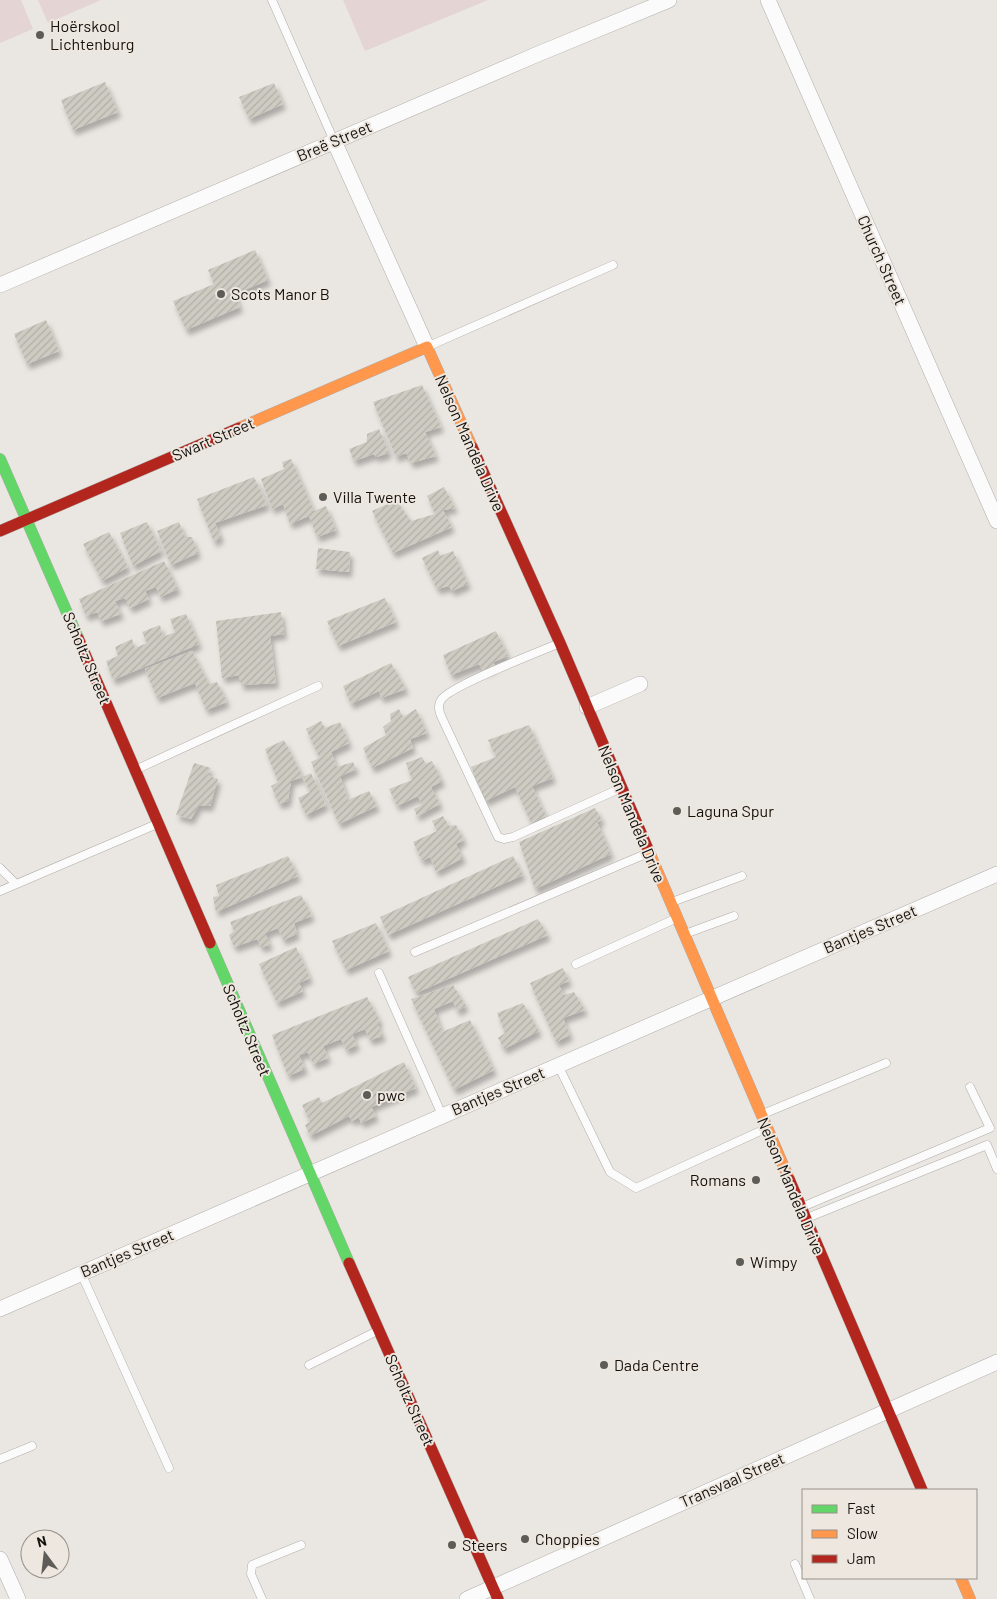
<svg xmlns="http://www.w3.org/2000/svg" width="997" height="1599" font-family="Barlow,sans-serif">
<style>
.grass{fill:#e4d4d3}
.building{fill:url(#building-hatch);filter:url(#shadow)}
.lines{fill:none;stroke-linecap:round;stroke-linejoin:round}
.lane-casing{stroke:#b0adaa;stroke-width:9}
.street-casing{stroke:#b0adaa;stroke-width:16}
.fast-casing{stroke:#b0adaa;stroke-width:12}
.slow-casing{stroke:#b0adaa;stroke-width:12}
.jam-casing{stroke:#b0adaa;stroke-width:12}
.lane{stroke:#fcfbfb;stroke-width:8}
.street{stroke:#fcfbfb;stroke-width:15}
.fast{stroke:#63d668;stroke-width:11}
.slow{stroke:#ff974d;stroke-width:11}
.jam{stroke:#b3261e;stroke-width:11}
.poi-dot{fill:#5e5c58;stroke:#eee7df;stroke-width:2}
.labels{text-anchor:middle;stroke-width:4;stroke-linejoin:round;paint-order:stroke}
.poi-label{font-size:16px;fill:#13110e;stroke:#eee7df;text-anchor:start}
.street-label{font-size:16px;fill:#13110e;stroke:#eee7df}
</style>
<defs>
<pattern id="building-hatch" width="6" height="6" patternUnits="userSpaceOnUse" patternTransform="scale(1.25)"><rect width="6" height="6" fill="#ceccc2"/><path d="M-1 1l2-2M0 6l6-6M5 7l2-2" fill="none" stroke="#b0aea6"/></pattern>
<filter id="shadow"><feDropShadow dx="3" dy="5.5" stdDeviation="2.5" flood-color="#0004"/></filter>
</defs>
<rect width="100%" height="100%" fill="#eae7e2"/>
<path class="grass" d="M0,0H21L33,29L0,43Z
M38,0H101L48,23Z
M343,0H488L365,51Z"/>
<path class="building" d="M105,82L118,112L73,130L61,100Z
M274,83L283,104L249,119L239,97Z
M255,250L268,280L235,294L240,307L186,330L173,301L214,284L208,270Z
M46,320L59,351L27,364L14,334Z
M422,385L441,427L425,432L436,456L411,463L406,453L396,457L373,402Z
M379,429L389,453L376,457L374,454L354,461L349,449L367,442V434Z
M291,459L314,511L326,506L336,530L317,537L309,516L290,524L283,504L272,509L261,479L284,469L282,462Z
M254,477L267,505L215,523L221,537L214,542L197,499Z
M444,487L455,508L443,510L452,527L393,553L372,511L396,500L411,521L435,514L427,496Z
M147,522L161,551L133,566L120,533Z
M179,522L185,537H192L198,553L171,565L157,531Z
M109,532L128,567L102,581L83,544Z
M318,548L350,552L349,572L316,569Z
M438,550L440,556L453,551L468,584L452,591L449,586L437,589L422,558Z
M164,561L178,589L160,597L156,587L145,591L149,599L130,608L125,598L115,601L121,614L101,621L97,612L86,616L79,599Z
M385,598L396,622L338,646L327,621Z
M281,612L284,634L270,636L276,683L241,685L239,675L222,678L216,621Z
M186,614L199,644L113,680L106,661L118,656L115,647L132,639L135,648L147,643L142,632L160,625L163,637L175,632L170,619Z
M496,631L508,656L493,662L495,666L483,671L479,664L451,675L443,655Z
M192,651L209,684L217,682L227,702L206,710L195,683L157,698L145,669Z
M391,663L406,689L381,698L379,691L351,704L343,686Z
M399,709L403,717L416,709L427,733L410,739L413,748L372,768L363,748L386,735L383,727L391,721L390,714Z
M321,721L325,728L340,722L349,743L331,752L337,767L353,762L356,769L340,776L348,800L369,791L377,806L339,824L311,762L325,755L319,757L306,729Z
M529,725L553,778L532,786L546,816L531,823L515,787L485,801L471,767L496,757L488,740Z
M284,740L303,777L291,781L288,801L279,804L271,786L278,782L265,749Z
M422,757L426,764L432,761L442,781L431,787L440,804L417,816L414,809L422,805L418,796L397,806L389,789L412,780L406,763Z
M194,763L211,768L207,775L218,779L210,806L199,805L191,819L176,815Z
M311,773L326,805L306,815L298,798L310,792L303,777Z
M595,808L602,820L597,822L611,854L535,889L519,842Z
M443,816L449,826L456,825L464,840L456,844L463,858L436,872L430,857L422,861L413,842L437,831L432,821Z
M288,856L298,876L216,912L213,897L219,896L216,885Z
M513,856L523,875L388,935L380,917Z
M301,895L312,916L294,923L297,934L283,940L278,928L265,933L270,945L261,947L257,939L234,947L229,935L234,931L230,922Z
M538,919L548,935L416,993L408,977Z
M376,923L389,951L346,970L332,941Z
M296,947L310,978L299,983L303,991L277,1003L259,964Z
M563,968L569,981L559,985L564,995L574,992L585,1010L563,1018L570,1035L556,1042L530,983Z
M453,985L466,1006L457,1011L453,1001L434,1009L442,1032L470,1020L494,1070L454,1090L411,999Z
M367,997L380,1021L377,1023L383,1036L370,1040L365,1029L352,1034L357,1045L346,1050L341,1039L323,1046L328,1058L313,1064L308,1052L299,1055L305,1069L288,1076L272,1035Z
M523,1003L539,1031L504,1049L498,1038L505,1033L497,1013Z
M404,1062L416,1088L371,1107L376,1116L361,1123L359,1117L352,1121L349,1116L310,1136L305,1125L310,1122L302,1105L319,1097L322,1103Z"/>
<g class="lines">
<g class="lane-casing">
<path id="lane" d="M272,0L334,141
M429,346L613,265
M560,643C539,652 449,686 441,700C437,706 439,712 442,718L498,837L504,839L513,837L621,788
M135,770L318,686
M0,868L16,884
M0,891L157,824
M672,902L742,876
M685,934L734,916
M415,952L648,853
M576,964L677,918
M379,973L442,1115
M558,1065L610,1172L636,1188L767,1128
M763,1114L886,1063
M802,1207L990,1128L970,1087
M807,1218L987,1145L997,1169
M81,1273L169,1468
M309,1365L379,1330
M0,1459L32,1446
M795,1564L810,1599
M262,1599L251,1574L252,1565L301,1545"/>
</g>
<g class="street-casing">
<path id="street" d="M768,0L997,521
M334,141L427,347
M0,285L538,54L669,0
M587,707L640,684
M0,1309L997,874
M0,1559L18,1599
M467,1599L997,1362"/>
</g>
<g class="fast-casing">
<path id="fast" d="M0,459L78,638
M210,943L349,1263"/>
</g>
<g class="slow-casing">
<path id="slow" d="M239,428L427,347L472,447
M647,847L789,1179
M961,1578L970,1599"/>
</g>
<g class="jam-casing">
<path id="jam" d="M472,447L560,643L647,847
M0,531L239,428
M78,638L210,943
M789,1179L922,1490
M349,1263L498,1599"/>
</g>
<use href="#lane" class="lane"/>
<use href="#street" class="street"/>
<use href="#fast" class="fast"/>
<use href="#slow" class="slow"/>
<use href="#jam" class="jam"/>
</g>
<g class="poi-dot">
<circle cx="40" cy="35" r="5"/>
<circle cx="221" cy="294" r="5"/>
<circle cx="323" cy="497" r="5"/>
<circle cx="677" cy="811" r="5"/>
<circle cx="367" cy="1095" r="5"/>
<circle cx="756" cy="1180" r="5"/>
<circle cx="740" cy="1262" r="5"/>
<circle cx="604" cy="1365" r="5"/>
<circle cx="525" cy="1539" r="5"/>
<circle cx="452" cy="1545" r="5"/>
</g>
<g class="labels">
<g class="poi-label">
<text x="50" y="32">Hoërskool<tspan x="50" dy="18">Lichtenburg</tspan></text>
<text x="231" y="300">Scots Manor B</text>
<text x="333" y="503">Villa Twente</text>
<text x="687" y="817">Laguna Spur</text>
<text x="377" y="1101">pwc</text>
<text x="746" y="1186" text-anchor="end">Romans</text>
<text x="750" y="1268">Wimpy</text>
<text x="614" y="1371">Dada Centre</text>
<text x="535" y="1545">Choppies</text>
<text x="462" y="1551">Steers</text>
</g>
<g class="street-label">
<text transform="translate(334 141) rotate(-23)" y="6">Breë Street</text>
<text transform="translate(882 260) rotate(66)" y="6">Church Street</text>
<text transform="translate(213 439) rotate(-23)" y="6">Swart Street</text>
<text transform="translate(470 443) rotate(66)" y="6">Nelson Mandela Drive</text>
<text transform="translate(87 658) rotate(67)" y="6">Scholtz Street</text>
<text transform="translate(632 814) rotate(67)" y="6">Nelson Mandela Drive</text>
<text transform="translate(870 929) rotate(-23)" y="6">Bantjes Street</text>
<text transform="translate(247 1030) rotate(67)" y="6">Scholtz Street</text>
<text transform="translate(498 1091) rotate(-23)" y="6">Bantjes Street</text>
<text transform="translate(791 1186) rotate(67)" y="6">Nelson Mandela Drive</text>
<text transform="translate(127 1253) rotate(-23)" y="6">Bantjes Street</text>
<text transform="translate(410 1400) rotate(66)" y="6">Scholtz Street</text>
<text transform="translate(732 1480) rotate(-24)" y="6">Transvaal Street</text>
</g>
</g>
<rect x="802" y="1489" width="175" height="90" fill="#eee7df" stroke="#96918b"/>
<rect x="812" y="1505" width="25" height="8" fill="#63d668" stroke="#96918b"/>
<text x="847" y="1514" font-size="15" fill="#13110e">Fast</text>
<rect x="812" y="1530" width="25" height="8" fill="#ff974d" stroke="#96918b"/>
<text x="847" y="1539" font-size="15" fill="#13110e">Slow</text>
<rect x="812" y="1555" width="25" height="8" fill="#b3261e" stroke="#96918b"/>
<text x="847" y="1564" font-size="15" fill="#13110e">Jam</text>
<g transform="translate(45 1554) rotate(345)"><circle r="24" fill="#eee7df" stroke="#96918b"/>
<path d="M0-4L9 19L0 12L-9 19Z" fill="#5e5c58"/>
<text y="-8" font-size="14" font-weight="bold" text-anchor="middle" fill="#13110e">N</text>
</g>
</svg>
